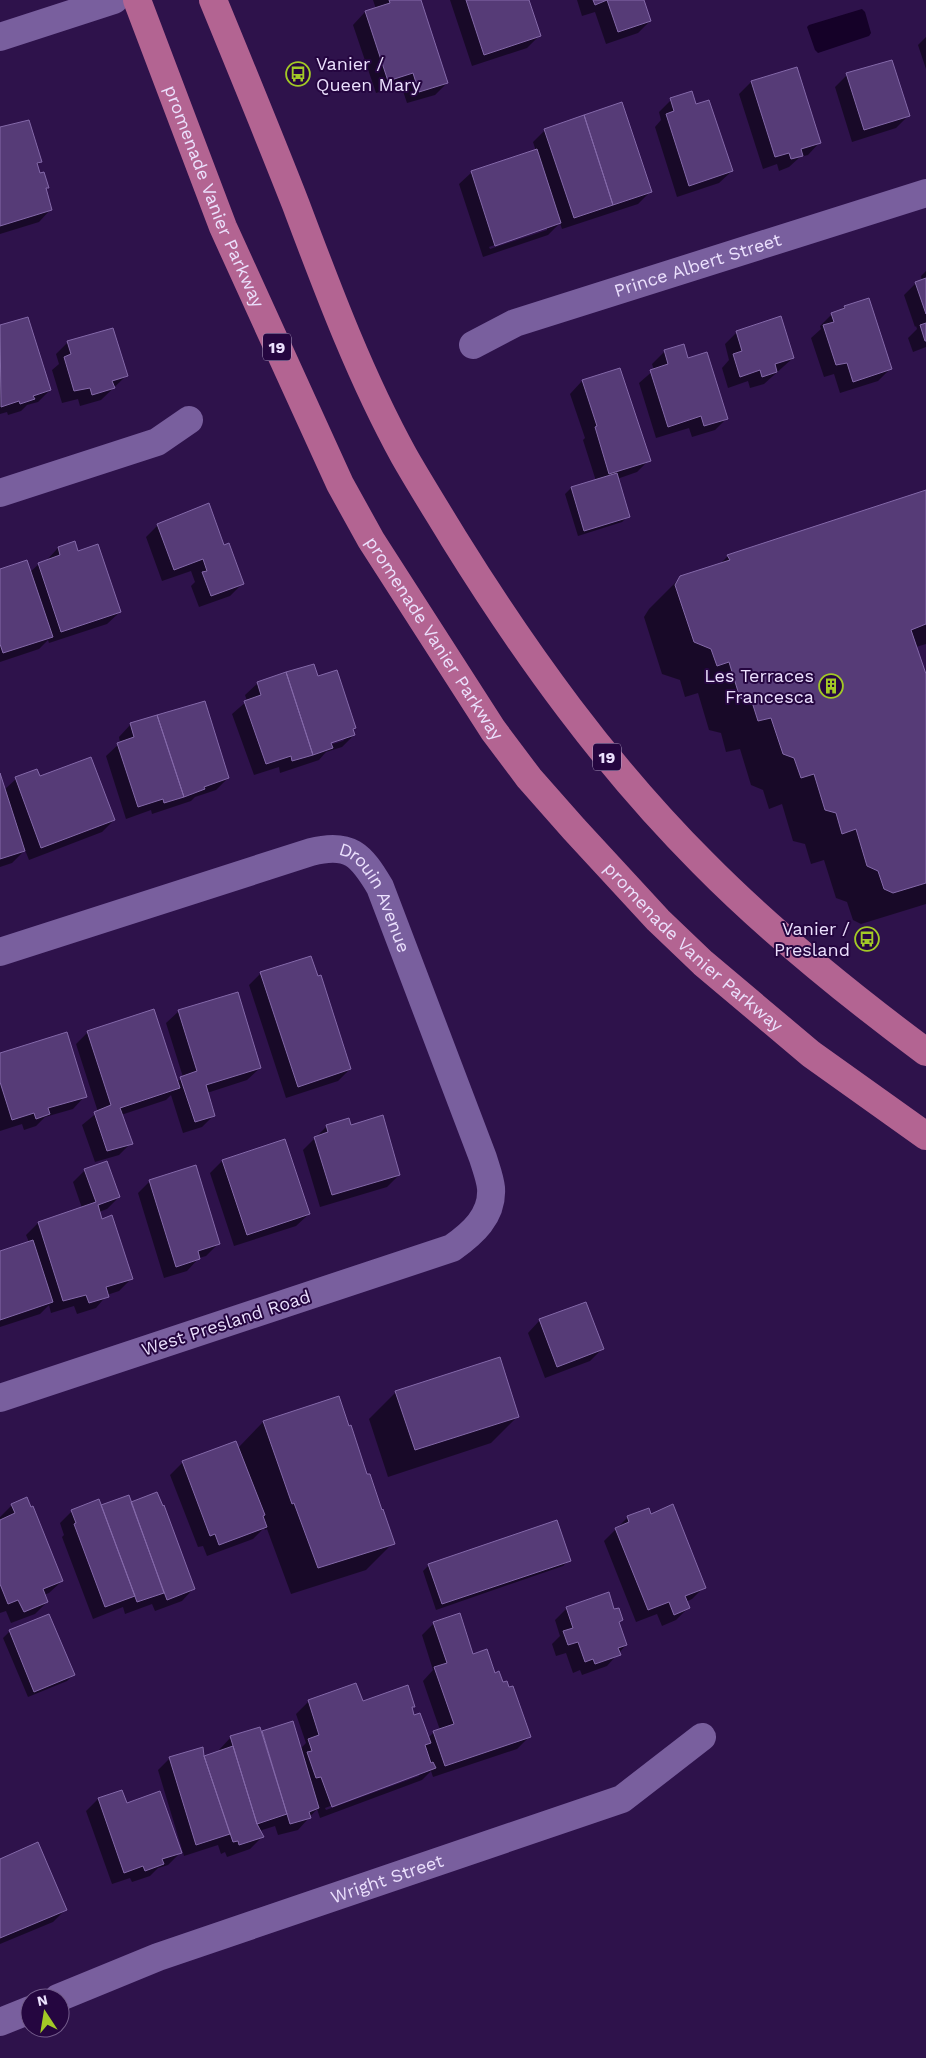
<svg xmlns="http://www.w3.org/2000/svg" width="926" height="2058" font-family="'Work Sans',sans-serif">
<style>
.water{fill:#150128}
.shadow{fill:#0007;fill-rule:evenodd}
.building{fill:#563b77;stroke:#8469a9}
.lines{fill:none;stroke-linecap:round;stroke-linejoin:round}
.minor{stroke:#795f9e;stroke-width:28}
.major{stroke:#b36492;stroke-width:28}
.labels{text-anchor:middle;stroke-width:4;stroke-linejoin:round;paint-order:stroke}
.shield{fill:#250640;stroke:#b09fc4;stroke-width:1}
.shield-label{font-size:16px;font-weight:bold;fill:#ebe0fd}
.poi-label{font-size:18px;fill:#ebe0fd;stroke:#250640;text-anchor:end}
.street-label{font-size:18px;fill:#ebe0fd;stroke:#250640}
</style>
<rect width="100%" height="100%" fill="#2e124b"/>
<path class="water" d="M862,9L865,12L871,33L869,36L818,53L815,50L807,27L809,25Z"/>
<path class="shadow" d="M373,0H420L447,83L435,95L407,103L401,85L376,93L353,25L365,12L376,9Z
M450,0H528L539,36L527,48L472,66Z
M577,0H643L650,21L638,33L606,44L595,12L582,16Z
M926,37V69L918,45Z
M847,75L908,116L896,128L852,142L835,87Z
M751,82L820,142L808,155L800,157L789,167L779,171L777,164L763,169L739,94Z
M671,100L695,106L732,171L719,183L677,197L655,127L661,120L659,112Z
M0,129L41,161L37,166L39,175L47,188L45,190L51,209L39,222L0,234Z
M545,130L650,192L638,204L562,229L560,223L548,235L483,257L459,184L472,172L536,151L533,142ZM547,227V230L490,249L489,247Z
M926,271V347L913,352L908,338L917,329L916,326L915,327L904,295L916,283L922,281L921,276Z
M868,299L890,369L878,381L840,393L834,374L824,377L811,338L821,329L820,326L832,314L840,311L844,307Z
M27,318L50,390L38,402L27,405L21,411L8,415L7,412L0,414V326Z
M737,332L793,358L764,384L750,388L748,381L728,388L722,368L729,360L725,344Z
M68,342L126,376L101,400L80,406L78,399L62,403L52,370L59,364L56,354Z
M683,346L687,359L727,418L715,430L692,437L689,428L656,438L639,383L654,370L652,364L664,352Z
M619,370L649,460L637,472L617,479L628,516L622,522L578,536L565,494L571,488L596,481L583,440L585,438L570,394L582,381Z
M926,491V644L916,647L926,678V904L861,924L853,920L847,902L836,898L824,860L811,864L805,844L793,841L782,804L769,809L763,790L751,785L740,749L726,752L721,733L709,730L698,693L685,697L680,680L662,674L644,617L649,609L681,577L720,564L728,556Z
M158,525L224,547L242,584L230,596L199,607L191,586L195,582L191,571L162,581L146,537Z
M58,548L77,552L120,612L107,624L49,643L48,640L39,649L0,662V571L30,572L39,564L46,561Z
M317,677L355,728L352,731L354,735L342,747L326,752L319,760L280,773L279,767L254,775L232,714L247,701L245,695L258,683ZM347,737L343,741L326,746L325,744Z
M131,724L228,778L216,790L195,797L191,801L152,814L151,810L126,819L106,756L120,743L119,737Z
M0,777L4,790L16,779L114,820L102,832L29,860L25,850L12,863L0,867Z
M261,973L350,1069L338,1081L286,1098L249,985Z
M179,1011L260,1068L247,1080L207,1093L214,1115L202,1127L183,1133L171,1095L166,1100L121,1115L131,1143L119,1155L95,1162L82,1125L98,1112L76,1044L88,1032L177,1082L183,1077L166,1023Z
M0,1054L85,1096L73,1109L45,1117L36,1126L24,1130L22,1124L0,1131Z
M327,1126H350L399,1175L387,1187L320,1207L303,1150Z
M222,1161L309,1214L296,1226L234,1246L210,1173Z
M85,1170L119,1197L107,1209L99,1212L131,1279L119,1291L107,1295L96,1308L77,1314L74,1306L51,1313L49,1305L40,1314L0,1327V1252L29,1242L26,1235L38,1223L82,1208L73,1182Z
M150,1181L218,1244L206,1256L199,1258L187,1271L164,1278L138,1193Z
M540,1320L602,1349L590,1361L545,1378L528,1333Z
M396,1392L518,1416L491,1443L388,1477L369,1419Z
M263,1422L366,1476L393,1543L366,1570L291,1594L267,1529L265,1530L264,1528L253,1539L207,1556L203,1546L198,1547L170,1475L182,1463L236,1443L238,1448Z
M130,1503L194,1588L182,1601L155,1611L152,1604L125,1614L123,1607L93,1619L62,1537L64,1535L60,1523L72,1511Z
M12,1505L62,1581L49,1593L44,1595L47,1602L35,1614L11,1623L6,1611L0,1613V1517Z
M628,1517L704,1587L692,1599L686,1602L688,1608L676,1620L662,1626L657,1614L636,1622L604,1541Z
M569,1560L563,1566L436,1610L423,1571L429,1565Z
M567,1608L613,1611L622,1620L618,1624L626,1645L607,1666L582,1675L580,1670L573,1673L566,1653L556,1656L552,1644L560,1636L555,1620Z
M49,1615L73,1675L67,1681L28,1697L3,1638L9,1632Z
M434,1623L494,1675L529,1737L517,1749L433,1777L431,1771L422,1780L320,1818L317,1809L298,1830L278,1835L275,1826L259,1831L262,1837L250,1849L227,1857L225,1852L221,1854L218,1845L184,1856L158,1770L170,1758H203L220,1752L219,1750L231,1737L261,1732L292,1723L300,1749L306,1743L296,1714L308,1702L356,1685L362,1703L414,1706L411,1709L414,1717L428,1738L434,1732L440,1730L423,1681L433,1670L422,1635ZM419,1773V1776L326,1810L325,1808Z
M121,1791L126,1805L180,1853L168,1865L158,1868L150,1876L132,1882L130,1878L112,1884L86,1811L98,1799Z
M0,1860L65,1910L53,1922L0,1944Z"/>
<path class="building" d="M389,0H421L448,83L419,92L413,73L388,81L365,11L390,3Z
M466,0H529L541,36L484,55Z
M593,0H644L651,21L618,32L607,0L595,5Z
M892,60L910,116L864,130L846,73Z
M797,67L821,143L801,149L803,156L791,159L789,153L775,157L751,81Z
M692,91L696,104L709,100L733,171L689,186L666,114L674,111L670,98Z
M622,102L652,192L613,205L584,115Z
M584,115L613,205L574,218L544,129Z
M29,120L42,162L37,163L40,173L44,172L49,188H46L52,210L0,226V127Z
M537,149L561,223L495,246L471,171Z
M926,278V314L915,282Z
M869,298L892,369L853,382L847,363L836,365L823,325L834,322L831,313L845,308L844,306Z
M781,316L794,358L775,364L777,372L762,377L760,370L740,377L733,354L742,351L736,331Z
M28,317L51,390L33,396L35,399L20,404L19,401L1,407L0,325Z
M926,323V341H925L920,325Z
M113,328L128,376L112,381L115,388L92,395L90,388L74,391L64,357L71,354L67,341Z
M684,344L688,358L707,352L728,419L704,426L701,416L668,427L650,370L668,364L664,350Z
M620,368L651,461L609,474L595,427L597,426L582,380Z
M617,473L630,517L584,531L571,487Z
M926,490V624L911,630L926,674V883L893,893L884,889L878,871L867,866L856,829L842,834L836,813L825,810L814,774L801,778L794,758L783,754L771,718L758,721L752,702L740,698L729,662L717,666L711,649L694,642L675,585L680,576L730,560L727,555Z
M209,503L224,545L229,543L244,584L211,596L202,572L207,571L203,559L174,570L157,524Z
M75,541L78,551L98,544L121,612L61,632L38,563L60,555L58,547Z
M27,560L53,637L3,653L0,644V569Z
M314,664L318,676L337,670L356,728L353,729L355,735L331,743L333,748L313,755L286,672Z
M286,672L313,755L292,761L291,756L266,764L244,701L261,695L257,682Z
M205,701L229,778L204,787L205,789L184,797L157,715Z
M157,715L184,797L164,803L163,799L138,807L117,743L134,737L130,723Z
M91,757L115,820L41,848L15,777L37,769L40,776Z
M0,773L25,851L0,859Z
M311,956L318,976L321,975L351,1069L298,1087L260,972Z
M238,992L261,1068L206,1085L215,1116L195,1122L180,1077L197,1071L178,1010Z
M154,1009L180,1088L120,1108L133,1144L107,1151L94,1112L111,1105L87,1031Z
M67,1032L87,1097L48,1108L50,1114L36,1119L34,1113L12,1120L0,1082V1053Z
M383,1115L400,1175L332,1195L314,1137L328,1132L326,1125L349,1118L351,1125Z
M285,1139L310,1214L247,1235L222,1160Z
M107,1161L120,1197L98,1205L102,1219L112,1215L133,1279L106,1287L109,1297L89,1303L86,1295L63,1301L38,1222L96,1202L84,1169Z
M196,1165L220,1244L198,1251L200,1259L176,1267L149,1180Z
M33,1240L53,1302L0,1320V1251Z
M586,1302L604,1349L557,1367L539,1319Z
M500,1357L519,1417L415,1450L395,1391Z
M339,1396L349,1426L351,1425L367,1474H370L382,1510L383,1509L395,1544L318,1568L294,1503L292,1504L263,1421Z
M236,1441L265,1515L263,1516L267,1527L219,1545L215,1534L210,1536L182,1461Z
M157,1492L163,1506L164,1505L195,1589L167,1600L131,1502Z
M129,1495L164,1593L137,1602L101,1505Z
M27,1497L31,1507L33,1506L63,1581L43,1589L48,1602L24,1612L18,1600L8,1604L0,1584V1520L15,1513L11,1504Z
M99,1499L135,1596L105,1607L74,1524L76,1523L71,1510Z
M673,1504L706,1588L685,1596L690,1608L674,1615L669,1602L648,1610L615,1528L629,1522L627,1516L649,1508L651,1514Z
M557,1520L571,1561L442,1604L428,1564Z
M609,1592L614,1609L619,1608L623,1620L619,1622L627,1645L618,1648L621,1655L595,1664L593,1659L585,1662L578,1642L568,1645L563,1631L573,1628L566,1607Z
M460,1613L473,1654L487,1649L495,1673L499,1671L503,1682L507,1681L509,1687L513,1686L531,1737L445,1766L433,1731L454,1724L434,1667L447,1663L433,1622Z
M49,1614L75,1675L34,1692L9,1630Z
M356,1683L363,1701L408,1685L415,1707H412L414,1715L420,1713L431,1743L425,1745L431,1763L433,1762L436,1768L332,1807L321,1777L316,1778L307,1752L312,1751L308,1739L319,1735L308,1700Z
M293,1721L319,1808L309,1812L311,1818L290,1824L262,1731Z
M260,1727L287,1814L257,1824L230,1736Z
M233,1746L257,1824L264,1837L239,1845L238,1841L233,1842L204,1756Z
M203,1747L204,1756L230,1834L196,1845L169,1757Z
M122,1790L127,1803L160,1791L182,1853L162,1859L164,1864L145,1871L143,1866L124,1873L98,1798Z
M38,1842L67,1910L0,1938V1859Z"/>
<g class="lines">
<g class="minor">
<path d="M0,37L114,0"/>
<path id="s1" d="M473,345L515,323L926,193"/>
<path d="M0,493L157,442L189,420"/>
<path id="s2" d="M0,952L311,852C350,842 361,855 380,887L483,1158C486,1168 490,1178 491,1188C493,1216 472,1234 452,1248L0,1398"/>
<path id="s3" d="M58,1998L158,1957L622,1799L702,1737"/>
<path d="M0,2022L30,2010"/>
</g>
<g class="major">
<path id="s4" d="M137,0L223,227L340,484L371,540L493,730L529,778L574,829L658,920L703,963L811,1054L926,1136"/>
<path d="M213,0C241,68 269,136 296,205C328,290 360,376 404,456C420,484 437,511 454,539C526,655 606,766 703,863C772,933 848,994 926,1052"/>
</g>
</g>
<defs>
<g id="bus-ring" transform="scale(1.25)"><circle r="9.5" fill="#250640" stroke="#a3c926" stroke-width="1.5"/><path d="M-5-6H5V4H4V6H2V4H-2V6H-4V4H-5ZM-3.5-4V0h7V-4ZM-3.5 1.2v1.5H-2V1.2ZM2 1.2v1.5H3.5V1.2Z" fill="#a3c926"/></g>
<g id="building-ring" transform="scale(1.25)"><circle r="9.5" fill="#250640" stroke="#a3c926" stroke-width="1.5"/><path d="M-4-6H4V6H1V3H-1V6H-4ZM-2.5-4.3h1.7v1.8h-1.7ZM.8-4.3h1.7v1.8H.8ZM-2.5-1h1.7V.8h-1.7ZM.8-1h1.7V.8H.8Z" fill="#a3c926"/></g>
</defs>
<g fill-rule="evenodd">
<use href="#bus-ring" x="298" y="74"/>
<use href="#building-ring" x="831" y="686"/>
<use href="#bus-ring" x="867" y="939"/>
</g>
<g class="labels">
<g class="shield">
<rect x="263" y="333.5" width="28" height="27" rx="4"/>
<rect x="593" y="743.5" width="28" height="27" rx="4"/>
</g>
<g class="shield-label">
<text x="277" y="353">19</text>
<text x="607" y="763">19</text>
</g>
<g class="poi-label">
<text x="316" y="70" text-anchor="start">Vanier /<tspan x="316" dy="21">Queen Mary</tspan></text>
<text x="814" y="682">Les Terraces<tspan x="814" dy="21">Francesca</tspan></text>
<text x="850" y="935">Vanier /<tspan x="850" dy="21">Presland</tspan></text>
</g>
<g class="street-label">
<text dy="6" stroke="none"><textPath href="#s4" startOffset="211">promenade Vanier Parkway</textPath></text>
<text dy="6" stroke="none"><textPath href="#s1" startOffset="239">Prince Albert Street</textPath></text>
<text dy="6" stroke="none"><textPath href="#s4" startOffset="706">promenade Vanier Parkway</textPath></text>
<text dy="6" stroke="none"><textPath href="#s2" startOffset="419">Drouin Avenue</textPath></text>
<text dy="6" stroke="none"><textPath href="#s4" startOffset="1111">promenade Vanier Parkway</textPath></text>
<text transform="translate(226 1323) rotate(-18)" y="6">West Presland Road</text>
<text dy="6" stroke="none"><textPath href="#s3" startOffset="350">Wright Street</textPath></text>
</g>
</g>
<g transform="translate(45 2013) rotate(348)"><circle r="24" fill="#250640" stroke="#745d8c"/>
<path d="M0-4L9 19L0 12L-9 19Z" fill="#a3c926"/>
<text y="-8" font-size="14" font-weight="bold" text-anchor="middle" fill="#ebe0fd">N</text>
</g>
</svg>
